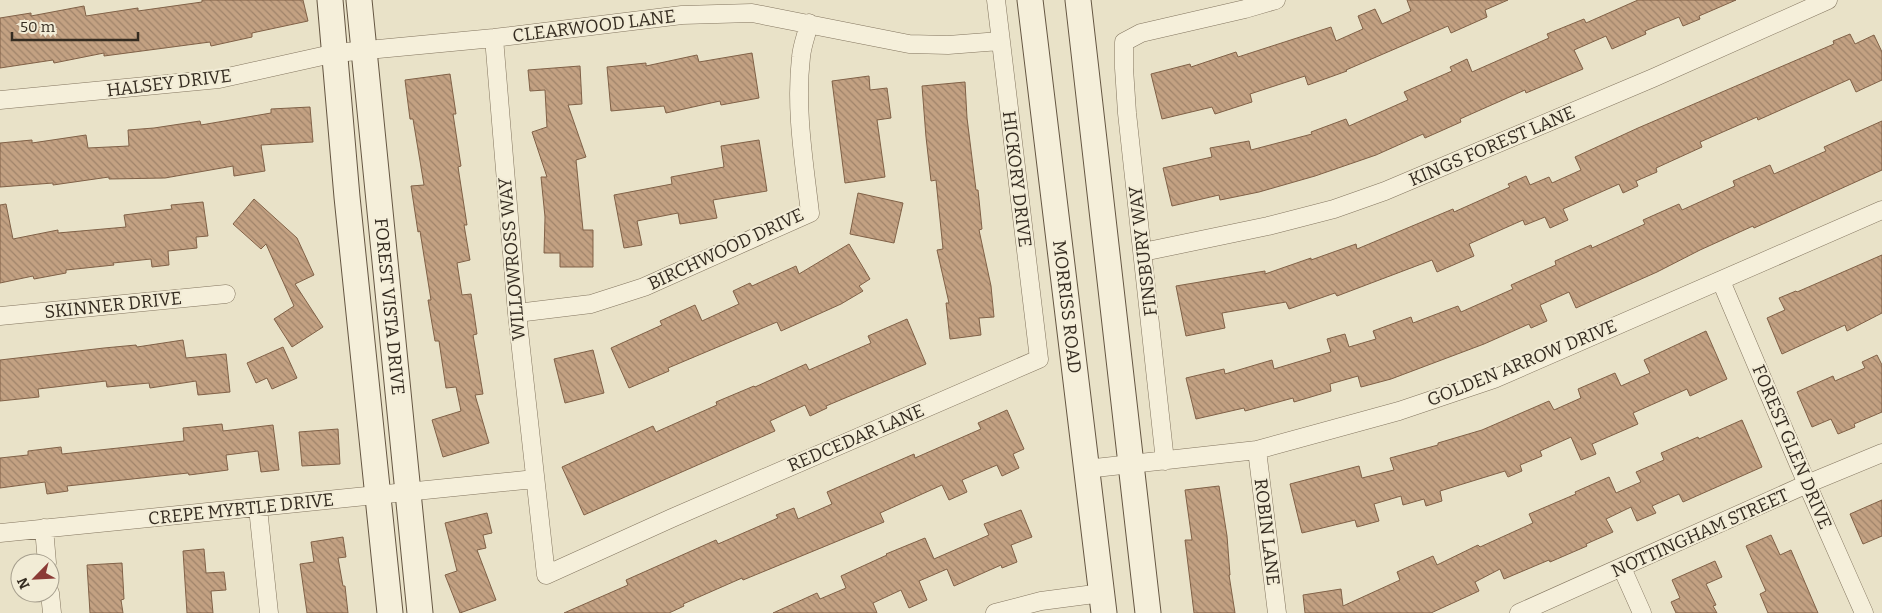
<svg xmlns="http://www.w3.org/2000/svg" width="1882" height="613" font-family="Bitter,serif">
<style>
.building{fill:url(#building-back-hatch);stroke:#806147}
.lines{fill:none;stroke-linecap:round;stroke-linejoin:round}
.street-casing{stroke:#83755f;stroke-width:19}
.secondary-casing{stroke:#655642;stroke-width:27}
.street{stroke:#f5efda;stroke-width:18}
.secondary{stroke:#f5efda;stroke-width:25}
.labels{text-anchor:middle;stroke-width:4;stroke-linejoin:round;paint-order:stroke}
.street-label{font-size:18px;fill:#352c21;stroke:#f2ecd6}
</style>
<defs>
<pattern id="building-back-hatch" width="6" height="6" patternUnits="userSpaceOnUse" patternTransform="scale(1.25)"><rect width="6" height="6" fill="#c3a182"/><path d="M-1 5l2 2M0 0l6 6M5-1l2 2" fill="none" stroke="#9f836a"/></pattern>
</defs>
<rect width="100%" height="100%" fill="#e9e2c8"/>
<path class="building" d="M202,0H303L308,21L252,33V37L211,46L210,42L104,56V53L54,63L53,60L0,68V18L31,13V16L84,6L86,16L138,8V11L202,2Z
M1407,0H1508L1485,10L1487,17L1451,33L1448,26L1346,70L1347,71L1308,85L1305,76L1250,94L1252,102L1215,114L1212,107L1162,119L1151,74L1190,64L1191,67L1236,52L1238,57L1331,27L1336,41L1363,29L1358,16L1375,9L1382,24L1411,11Z
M1638,0H1736L1699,16L1700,19L1683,26L1679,17L1645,31L1646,34L1612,49L1606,36L1574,50L1583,69L1526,93L1525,90L1460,119L1461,122L1425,138L1423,134L1376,155L1315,176L1259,192L1220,200L1219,195L1172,206L1163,168L1212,157L1210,148L1249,141L1251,150L1312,134L1311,132L1346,119L1349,126L1408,100L1404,92L1452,71L1450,67L1467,59L1472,72L1549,38L1547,34L1584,19L1586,23Z
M1850,34L1855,44L1874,35L1882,52V80L1856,92L1850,79L1758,120L1757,117L1700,142L1702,147L1656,168L1657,172L1636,181L1638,186L1623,193L1619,184L1563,209L1568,220L1550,228L1545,217L1525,225L1523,220L1469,244L1474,256L1437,272L1432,260L1337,296L1335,293L1289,309L1286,302L1222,313L1225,328L1186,336L1176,286L1265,271V274L1311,258V260L1356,244L1357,249L1453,209L1454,212L1510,187L1508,184L1526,176L1530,185L1549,177L1552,183L1581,170L1575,157L1638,128L1834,44L1833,41Z
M752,53L759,98L721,105L720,101L666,113L664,106L611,111L607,67L646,63V66L697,55L699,62Z
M580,66L582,104L568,105L586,157L576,160L583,230H593V267H560V253H544L545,217L541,177H547L532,132L547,127L545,90L530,91L528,70Z
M450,74L456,114H453L461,166L458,167L467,225H464L470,260L457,263L462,295L471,294L477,334L473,335L483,394L475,395L489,443L443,457L432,420L461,411L456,387L446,388L439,341H435L428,300H431L420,231L418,232L411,186L424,185L413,119H410L405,80Z
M869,76L870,90L887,88L891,118L877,120L885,177L845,183L832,81Z
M965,82L967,118L976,190H978L982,229L979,230L991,286L994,317L979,318L981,335L950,339L946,303H949L937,250L943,249L936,180L931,181L926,137L922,86Z
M310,107L313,142L261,145L265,171L234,176L233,166L165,178L109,179V177L53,185V183L0,187V143L32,140V143L86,135L88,148L129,146L128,130L154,128L200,121L201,125L271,113V109Z
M1882,121V170L1754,228L1753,226L1700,250L1657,272L1576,308L1569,292L1540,305L1547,321L1531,328L1529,324L1484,344L1391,379L1361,387L1358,376L1330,384L1331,391L1294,402L1293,398L1245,411L1244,408L1196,419L1186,378L1224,369L1225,374L1272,360L1274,369L1331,352L1327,339L1345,334L1349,347L1376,339L1373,331L1411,317L1413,323L1458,306L1461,312L1513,289L1511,285L1556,265L1555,261L1591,245L1592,248L1645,224L1643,220L1679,204L1682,210L1735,186L1733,181L1770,165L1774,174L1826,151L1824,147Z
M759,140L767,191L713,200L717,218L680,224L678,213L637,221L642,245L624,248L614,195L672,184L671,177L724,167L721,146Z
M858,193L903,203L894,243L850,234Z
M254,199L297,238L314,275L295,284L323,327L292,347L274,319L294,306L266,244L261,249L233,224Z
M203,202L208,236L196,237L197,248L168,251L169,265L152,267L151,259L113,263L114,265L66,270V273L34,279L33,276L0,283V205L6,204L13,239L58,230V233L126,227L124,215L172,209L171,205Z
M849,244L870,279L859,286L863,291L841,304L781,331L777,322L668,368L669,371L629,388L611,348L662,325L660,321L695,305L702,321L739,304L733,291L750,283L752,286L796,266L799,274Z
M1882,255V313L1847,331L1845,325L1782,354L1767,318L1785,310L1779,298L1796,291L1797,292Z
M907,319L926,364L826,406L827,408L810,416L805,405L770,421L775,431L584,515L562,467L653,426L656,432L717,405L716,402L754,386L755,387L806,364L809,370L871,343L868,336Z
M1706,331L1727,379L1690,396L1687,389L1633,413L1638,424L1592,444L1596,454L1581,460L1571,437L1540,451L1542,456L1520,465L1522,471L1508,477L1505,471L1440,491L1442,501L1426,506L1424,499L1403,505L1401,496L1374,504L1379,521L1357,527L1355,520L1302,533L1290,484L1359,466L1362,478L1394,470L1390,458L1438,445V443L1482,430L1549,401L1554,410L1581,398L1578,389L1615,373L1621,386L1650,373L1644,360Z
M183,340L186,358L226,354L230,392L198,395L196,381L150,388L149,383L107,387L106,381L38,389L39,397L0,401V360L104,348L136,345L137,347Z
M283,347L297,378L272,389L267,378L256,383L247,363Z
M593,350L604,393L565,403L554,359Z
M1877,355L1882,365V412L1854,424L1855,427L1838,434L1831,419L1812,427L1797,392L1833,376L1835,381L1865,368L1862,362Z
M1007,410L1024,449L1013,454L1019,468L1002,476L997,465L962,480L967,492L949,500L942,485L880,513L884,522L743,580L742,578L683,604L684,606L669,613H564L628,585L626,580L716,540L718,544L778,518L776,515L794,508L798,519L832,504L827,492L914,454L915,458L981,429L978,423Z
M1742,420L1762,467L1683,502L1679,494L1652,506L1656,513L1637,521L1631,507L1606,519L1613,532L1586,544L1587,546L1550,562L1549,560L1504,579L1500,569L1475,582L1479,591L1431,613H1305L1303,595L1341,589L1343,606L1400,580L1397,572L1433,556L1437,565L1478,545L1480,547L1533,523L1529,514L1576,494L1575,492L1609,477L1616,493L1641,482L1636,472L1664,460L1661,453L1698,437L1699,439Z
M222,424L223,431L273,425L279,470L261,472L258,451L226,455L228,470L189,475L188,473L67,486L68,491L47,494L45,482L0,488V458L28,455V451L61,447L62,454L184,441L183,428Z
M338,429L340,464L302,466L299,432Z
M1219,486L1227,536L1230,575H1229L1235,613H1194L1185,540H1192L1185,490Z
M1882,500V536L1863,544L1850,514Z
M1021,510L1032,537L1011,545L1017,562L1002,568L1001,565L954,586L947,569L919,581L927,600L909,608L901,590L873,603L877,613H773L817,593L820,599L846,588L841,576L887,555L886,554L925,538L934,559L989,535L984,524Z
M487,513L492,533L483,535L486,548L477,550L496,600L460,613L445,575L457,571L445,523Z
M1771,535L1780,555L1791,550L1818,613H1768L1760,594L1766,591L1746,546Z
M343,537L346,557L338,558L343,586H345L348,613H307L300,564L314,562L311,542Z
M204,549L206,573L224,572L226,590L211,591L213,613H187L183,551Z
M1715,561L1722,577L1706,584L1716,605L1713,606L1717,613H1676L1671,602L1680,598L1672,580Z
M122,563L124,599L121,600L123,613H90L87,565Z"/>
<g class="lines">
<g class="street-casing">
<path id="street" d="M494,38L517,313L546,575L672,518L1039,359L996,0
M0,100L219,79L336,53L494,38L682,15L752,13L909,44L948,45L1000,41
M1143,252L1268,226L1334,209L1385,191L1653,78L1828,0
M1721,281L1807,484L1864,613
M517,313L591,304L644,287L810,213C804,161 795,109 801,57C802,45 807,34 809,23
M0,316L226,294
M1257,450L1277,613
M1165,461L1127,113L1124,68V42L1141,33L1245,9L1276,0
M1086,469L1257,450L1399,411L1494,379L1882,210
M258,508L269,613
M44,528L47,563
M0,533L535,479
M1622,568L1642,613
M50,593L52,613
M995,613L1041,601L1102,593
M1519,613L1807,484L1882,453"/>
</g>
<g class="secondary-casing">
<g id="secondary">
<path d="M330,0L347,197L390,613"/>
<path id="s1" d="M359,0L420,613"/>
<path id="s2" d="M1030,0L1104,613"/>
<path d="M1078,0L1148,613"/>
</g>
</g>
<use href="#street" class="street"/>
<use href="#secondary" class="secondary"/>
</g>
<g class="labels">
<g class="street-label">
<text transform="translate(594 26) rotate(-7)" y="6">CLEARWOOD LANE</text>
<text transform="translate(169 83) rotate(-7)" y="6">HALSEY DRIVE</text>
<text transform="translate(1492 146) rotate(-23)" y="6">KINGS FOREST LANE</text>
<text transform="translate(1017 179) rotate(83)" y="6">HICKORY DRIVE</text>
<text transform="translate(726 249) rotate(-25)" y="6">BIRCHWOOD DRIVE</text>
<text transform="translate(1143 251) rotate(-97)" y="6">FINSBURY WAY</text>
<text transform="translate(512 259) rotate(-95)" y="6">WILLOWROSS WAY</text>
<text transform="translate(113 305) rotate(-6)" y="6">SKINNER DRIVE</text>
<text dy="6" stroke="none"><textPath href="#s1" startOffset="308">FOREST VISTA DRIVE</textPath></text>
<text dy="6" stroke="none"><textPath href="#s2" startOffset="309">MORRISS ROAD</textPath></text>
<text transform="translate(1522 363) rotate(-22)" y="6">GOLDEN ARROW DRIVE</text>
<text transform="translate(856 438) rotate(-23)" y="6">REDCEDAR LANE</text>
<text transform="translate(1792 447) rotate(67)" y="6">FOREST GLEN DRIVE</text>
<text transform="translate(241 509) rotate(-6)" y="6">CREPE MYRTLE DRIVE</text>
<text transform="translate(1267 532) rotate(83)" y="6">ROBIN LANE</text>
<text transform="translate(1700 533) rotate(-24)" y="6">NOTTINGHAM STREET</text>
</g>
</g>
<g transform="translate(35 578) rotate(246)"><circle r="24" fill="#f2ecd6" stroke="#a69f8e"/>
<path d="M0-4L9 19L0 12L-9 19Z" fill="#8b3b36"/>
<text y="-8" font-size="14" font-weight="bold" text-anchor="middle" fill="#352c21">N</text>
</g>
<path d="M12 32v8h126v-8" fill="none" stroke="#352c21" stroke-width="2.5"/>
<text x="20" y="32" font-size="15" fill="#352c21" stroke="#f2ecd6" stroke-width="4" paint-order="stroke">50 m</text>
</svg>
